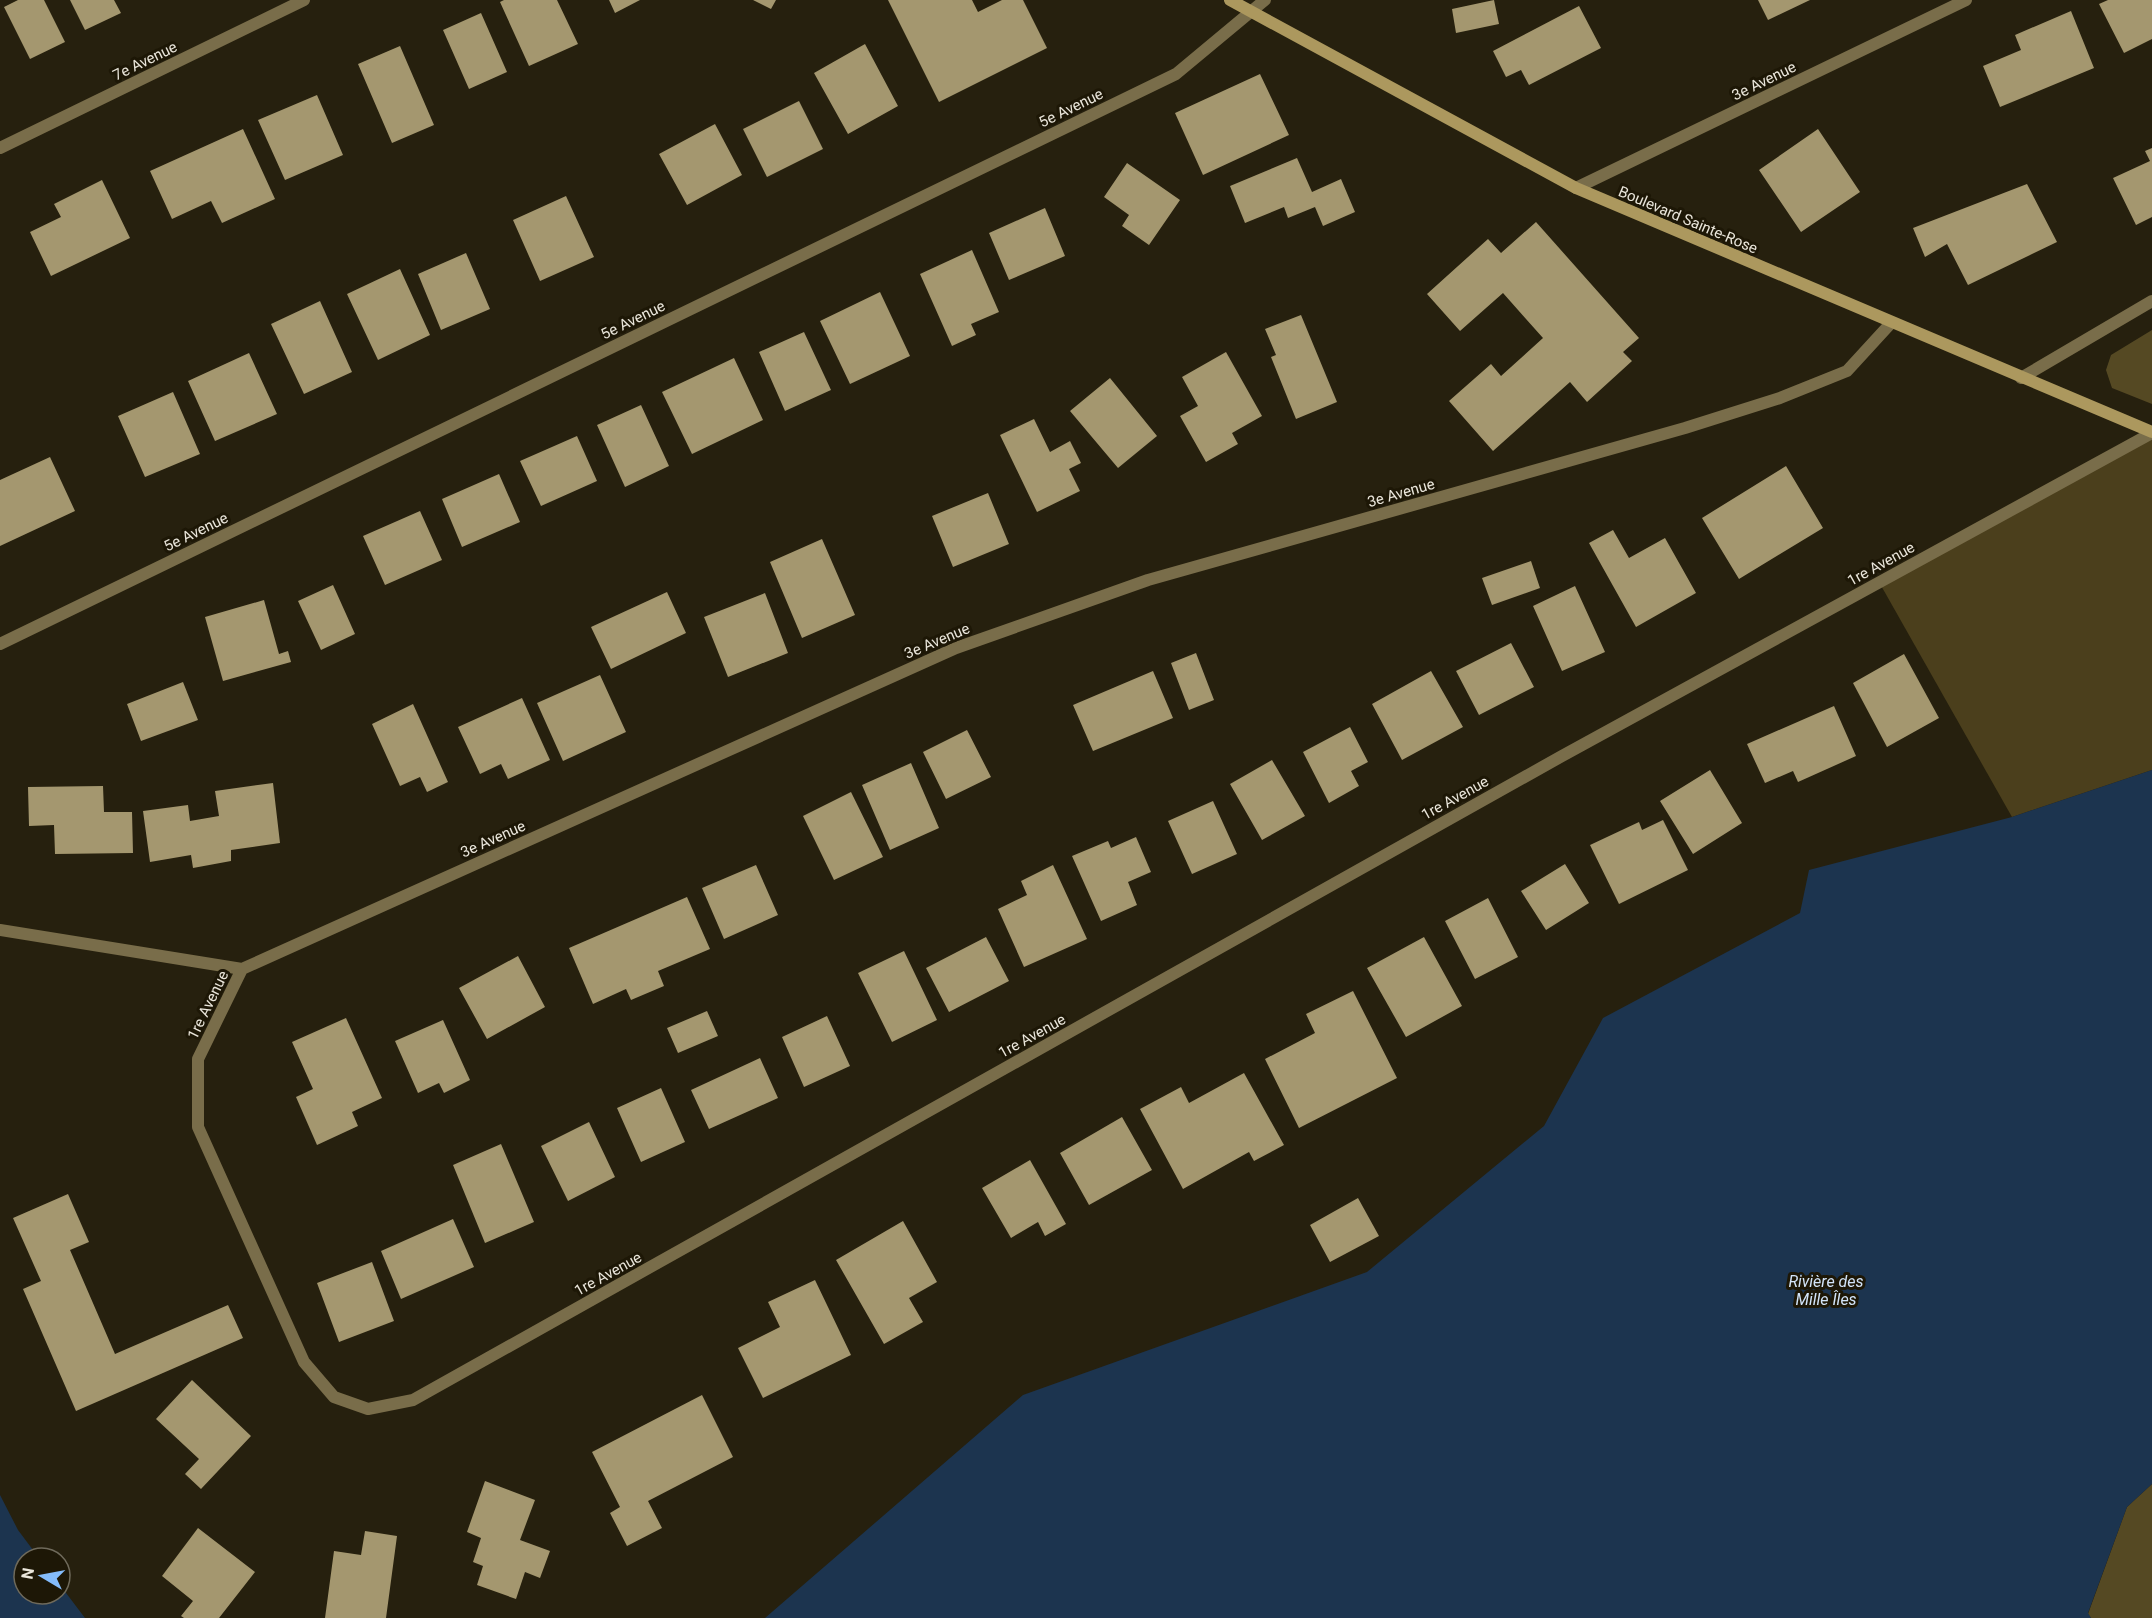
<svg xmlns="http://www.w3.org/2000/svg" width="2152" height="1618" font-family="Roboto,sans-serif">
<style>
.green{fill:#4b3f1c}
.forest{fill:#554923}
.water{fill:#1c344f}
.building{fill:#a4976f}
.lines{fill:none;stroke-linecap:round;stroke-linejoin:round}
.street{stroke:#796d4a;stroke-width:12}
.secondary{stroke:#ac985e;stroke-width:12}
.labels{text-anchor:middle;stroke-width:6;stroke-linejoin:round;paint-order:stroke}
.street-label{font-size:15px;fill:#eae6db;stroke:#1d1706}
.water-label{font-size:16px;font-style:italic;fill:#d2e4f9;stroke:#1d1706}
</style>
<rect width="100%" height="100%" fill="#26200e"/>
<path class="green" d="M2152,433V770L2012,817L1879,582Z"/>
<path class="forest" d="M2152,330V404L2112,388L2106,370L2111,355Z
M2152,1484V1618H2091L2088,1614L2127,1507Z"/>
<path class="water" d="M2152,770V1484L2127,1507L2088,1613L2091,1618H765L1023,1395L1367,1272L1544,1126L1603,1018L1800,913L1809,870L2012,817Z
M0,1495L18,1530L39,1558H24V1594H60V1585L85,1618H0Z"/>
<path class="building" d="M18,0H44L65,42L30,59L4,7Z
M70,0H114L121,13L85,30Z
M504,0H557L578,44L529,66L500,2Z
M609,0H640L615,13Z
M753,0H776L771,9Z
M888,0H972L978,12L1002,0H1023L1047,48L939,102Z
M1494,0L1499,24L1456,33L1452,9Z
M1758,0H1810L1768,20Z
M2108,0H2152V39L2124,53L2099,4Z
M1579,6L1601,48L1529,85L1521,70L1506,77L1493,51Z
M2071,11L2094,68L2000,107L1983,66L2021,50L2015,35Z
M481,13L507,72L469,89L443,30Z
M865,44L898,106L848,134L814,73Z
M400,46L434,125L392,143L358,64Z
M1260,74L1289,135L1203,175L1175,113Z
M317,95L343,155L285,180L258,120Z
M799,101L823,149L767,177L743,129Z
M715,124L742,175L687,205L659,154Z
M243,129L275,199L222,223L211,201L172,219L150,171Z
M1818,129L1860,192L1801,232L1759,170Z
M2152,148V217L2136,225L2113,178L2150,161L2145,151Z
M1297,158L1312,192L1341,179L1355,212L1323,226L1315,207L1288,218L1284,207L1245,223L1230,186Z
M1127,163L1180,200L1149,245L1122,226L1129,215L1104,197Z
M102,180L130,238L51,276L30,232L61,217L54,204Z
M2027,184L2057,242L1968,285L1947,244L1925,257L1913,228Z
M566,196L594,257L540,281L513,220Z
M1045,208L1065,256L1009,280L989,233Z
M1536,222L1639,338L1623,352L1632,361L1587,402L1570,382L1493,451L1449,401L1491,364L1501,376L1543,338L1503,293L1460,331L1427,294L1488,239L1501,253Z
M972,250L999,312L971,324L976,335L952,346L920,274Z
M466,253L490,309L441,330L418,274Z
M400,269L430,335L378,360L347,294Z
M880,292L910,356L850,384L820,321Z
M320,301L352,372L304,394L271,324Z
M1301,315L1337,402L1296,419L1271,357L1276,355L1265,329Z
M804,332L831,390L785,411L759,352Z
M1226,352L1262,416L1232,433L1238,444L1206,462L1180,416L1198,406L1182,377Z
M249,353L277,414L215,441L188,381Z
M734,358L763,420L692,454L662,392Z
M1110,378L1157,436L1118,468L1070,411Z
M173,392L200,454L145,477L118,416Z
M641,405L669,466L625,487L597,425Z
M1034,419L1050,452L1070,441L1081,463L1069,469L1080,491L1037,512L1000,435Z
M577,436L597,481L541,506L520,461Z
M50,457L75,511L0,546V480Z
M1786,466L1823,528L1739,579L1702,518Z
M499,474L520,522L462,547L442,499Z
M988,493L1009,544L953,567L932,516Z
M420,511L442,560L385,585L363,536Z
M1613,530L1629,558L1665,538L1696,593L1636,627L1589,543Z
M822,539L855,615L802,638L770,562Z
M1531,561L1540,588L1492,605L1482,578Z
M333,585L355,634L321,650L298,601Z
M1575,586L1605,652L1562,671L1533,606Z
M667,592L686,633L611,669L591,627Z
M765,593L788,653L728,677L704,617Z
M264,600L279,654L288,651L291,662L223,681L205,617Z
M1511,643L1534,687L1479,715L1456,671Z
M1196,653L1214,700L1189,710L1171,663Z
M1904,654L1939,718L1887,747L1853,683Z
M1153,671L1173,718L1093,751L1073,705Z
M1431,671L1463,727L1402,760L1372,704Z
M600,675L626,732L563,761L537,703Z
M183,682L198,720L141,741L127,704Z
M522,698L550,760L508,779L501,764L480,774L458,727Z
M413,704L448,782L427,792L420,777L400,786L372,724Z
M1834,706L1856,756L1798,782L1793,771L1765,783L1747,744Z
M1350,727L1368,762L1351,771L1359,786L1329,803L1303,752Z
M967,730L991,777L946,799L923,752Z
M1272,760L1305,816L1262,840L1230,784Z
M911,763L939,828L890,850L862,785Z
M1710,770L1742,823L1693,854L1660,801Z
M273,783L280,843L231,850V861L193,868L191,855L150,862L143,811L188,805L190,821L219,816L215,791Z
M103,786L104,812H132L133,853L55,854L54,825L29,826L28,787Z
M851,792L883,857L834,880L803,816Z
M1213,801L1237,854L1192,874L1168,821Z
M1663,820L1688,870L1619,904L1590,845L1639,822L1642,830Z
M1136,837L1151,872L1128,882L1137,905L1101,921L1072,856L1108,841L1111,848Z
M1565,864L1589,903L1546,930L1521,891Z
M756,865L778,915L724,939L702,888Z
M1053,865L1087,939L1024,967L998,909L1027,895L1021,881Z
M687,897L710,949L658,971L664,986L631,1000L626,989L593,1004L569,948Z
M1488,898L1518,957L1475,979L1445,921Z
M986,937L1009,981L949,1012L926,968Z
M1424,937L1462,1006L1406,1037L1367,968Z
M904,951L937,1020L892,1042L858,973Z
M518,956L545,1007L487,1039L459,988Z
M1353,991L1397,1078L1299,1128L1265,1059L1315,1033L1306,1014Z
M707,1011L718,1036L678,1053L667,1028Z
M827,1016L850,1066L804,1087L782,1037Z
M346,1018L382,1098L352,1112L358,1126L317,1145L296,1097L313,1089L292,1042Z
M443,1020L470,1080L444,1093L439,1083L418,1093L395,1041Z
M760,1058L778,1098L709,1129L691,1090Z
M1244,1073L1284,1145L1254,1161L1249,1152L1183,1189L1140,1109L1181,1087L1189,1103Z
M661,1088L685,1142L641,1162L617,1108Z
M1122,1117L1152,1170L1089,1205L1060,1153Z
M589,1122L615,1177L568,1201L541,1146Z
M501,1144L534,1222L485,1243L453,1165Z
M1030,1160L1066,1224L1045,1236L1038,1222L1011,1238L982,1188Z
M68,1194L89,1242L70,1250L115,1354L228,1305L243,1338L76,1411L23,1289L41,1281L13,1218Z
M1358,1198L1379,1236L1330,1262L1310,1225Z
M453,1219L474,1267L401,1299L381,1251Z
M903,1221L937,1282L909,1298L923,1322L884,1344L836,1260Z
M372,1262L394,1321L339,1342L317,1283Z
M815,1280L851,1355L763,1398L738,1348L780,1327L768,1302Z
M192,1380L251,1436L201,1489L185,1474L199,1459L156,1419Z
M702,1395L733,1457L648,1501L662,1528L627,1546L610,1513L620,1507L592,1452Z
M485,1481L535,1500L520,1540L550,1551L540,1578L525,1572L516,1599L477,1585L483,1566L473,1562L481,1538L467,1532Z
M198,1528L255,1572L219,1618H184L181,1616L193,1601L162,1576Z
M365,1531L397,1536L386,1618H325L334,1551L361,1555Z"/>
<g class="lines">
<path class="street" d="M0,148L304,0
M1576,188L1966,0
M2021,378L2152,301
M0,644L1176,74L1265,0
M0,930L242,969L956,648L1148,580L1685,428L1780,398L1847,371L1891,323
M242,969L198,1059V1127L304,1362L334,1397L368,1409L413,1400L1562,756L2152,433"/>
<path class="secondary" d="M1230,0L1576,188L2152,432"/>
</g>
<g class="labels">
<g class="street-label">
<text transform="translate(145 61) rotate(-26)" y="5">7e Avenue</text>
<text transform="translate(1764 81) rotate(-26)" y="5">3e Avenue</text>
<text transform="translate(1071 108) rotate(-26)" y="5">5e Avenue</text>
<text transform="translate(1688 220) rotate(23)" y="5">Boulevard Sainte-Rose</text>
<text transform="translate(633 320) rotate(-26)" y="5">5e Avenue</text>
<text transform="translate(1401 493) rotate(-16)" y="5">3e Avenue</text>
<text transform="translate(196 532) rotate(-26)" y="5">5e Avenue</text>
<text transform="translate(1881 564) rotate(-29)" y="5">1re Avenue</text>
<text transform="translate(937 641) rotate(-23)" y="5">3e Avenue</text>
<text transform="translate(1455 798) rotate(-29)" y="5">1re Avenue</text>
<text transform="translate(493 839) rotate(-24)" y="5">3e Avenue</text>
<text transform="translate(208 1005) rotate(-64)" y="5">1re Avenue</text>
<text transform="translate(1032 1036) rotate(-29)" y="5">1re Avenue</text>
<text transform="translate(608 1274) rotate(-29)" y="5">1re Avenue</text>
</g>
<g class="water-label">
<text x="1826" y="1287">Rivière des<tspan x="1826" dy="18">Mille Îles</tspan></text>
</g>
</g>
<g transform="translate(42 1576) rotate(280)"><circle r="28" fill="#1d1706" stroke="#6f6a5b" stroke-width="1.5"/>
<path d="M0-4.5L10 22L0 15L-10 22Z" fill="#84bcfb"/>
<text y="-9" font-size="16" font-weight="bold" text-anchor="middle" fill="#eae6db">N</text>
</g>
</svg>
